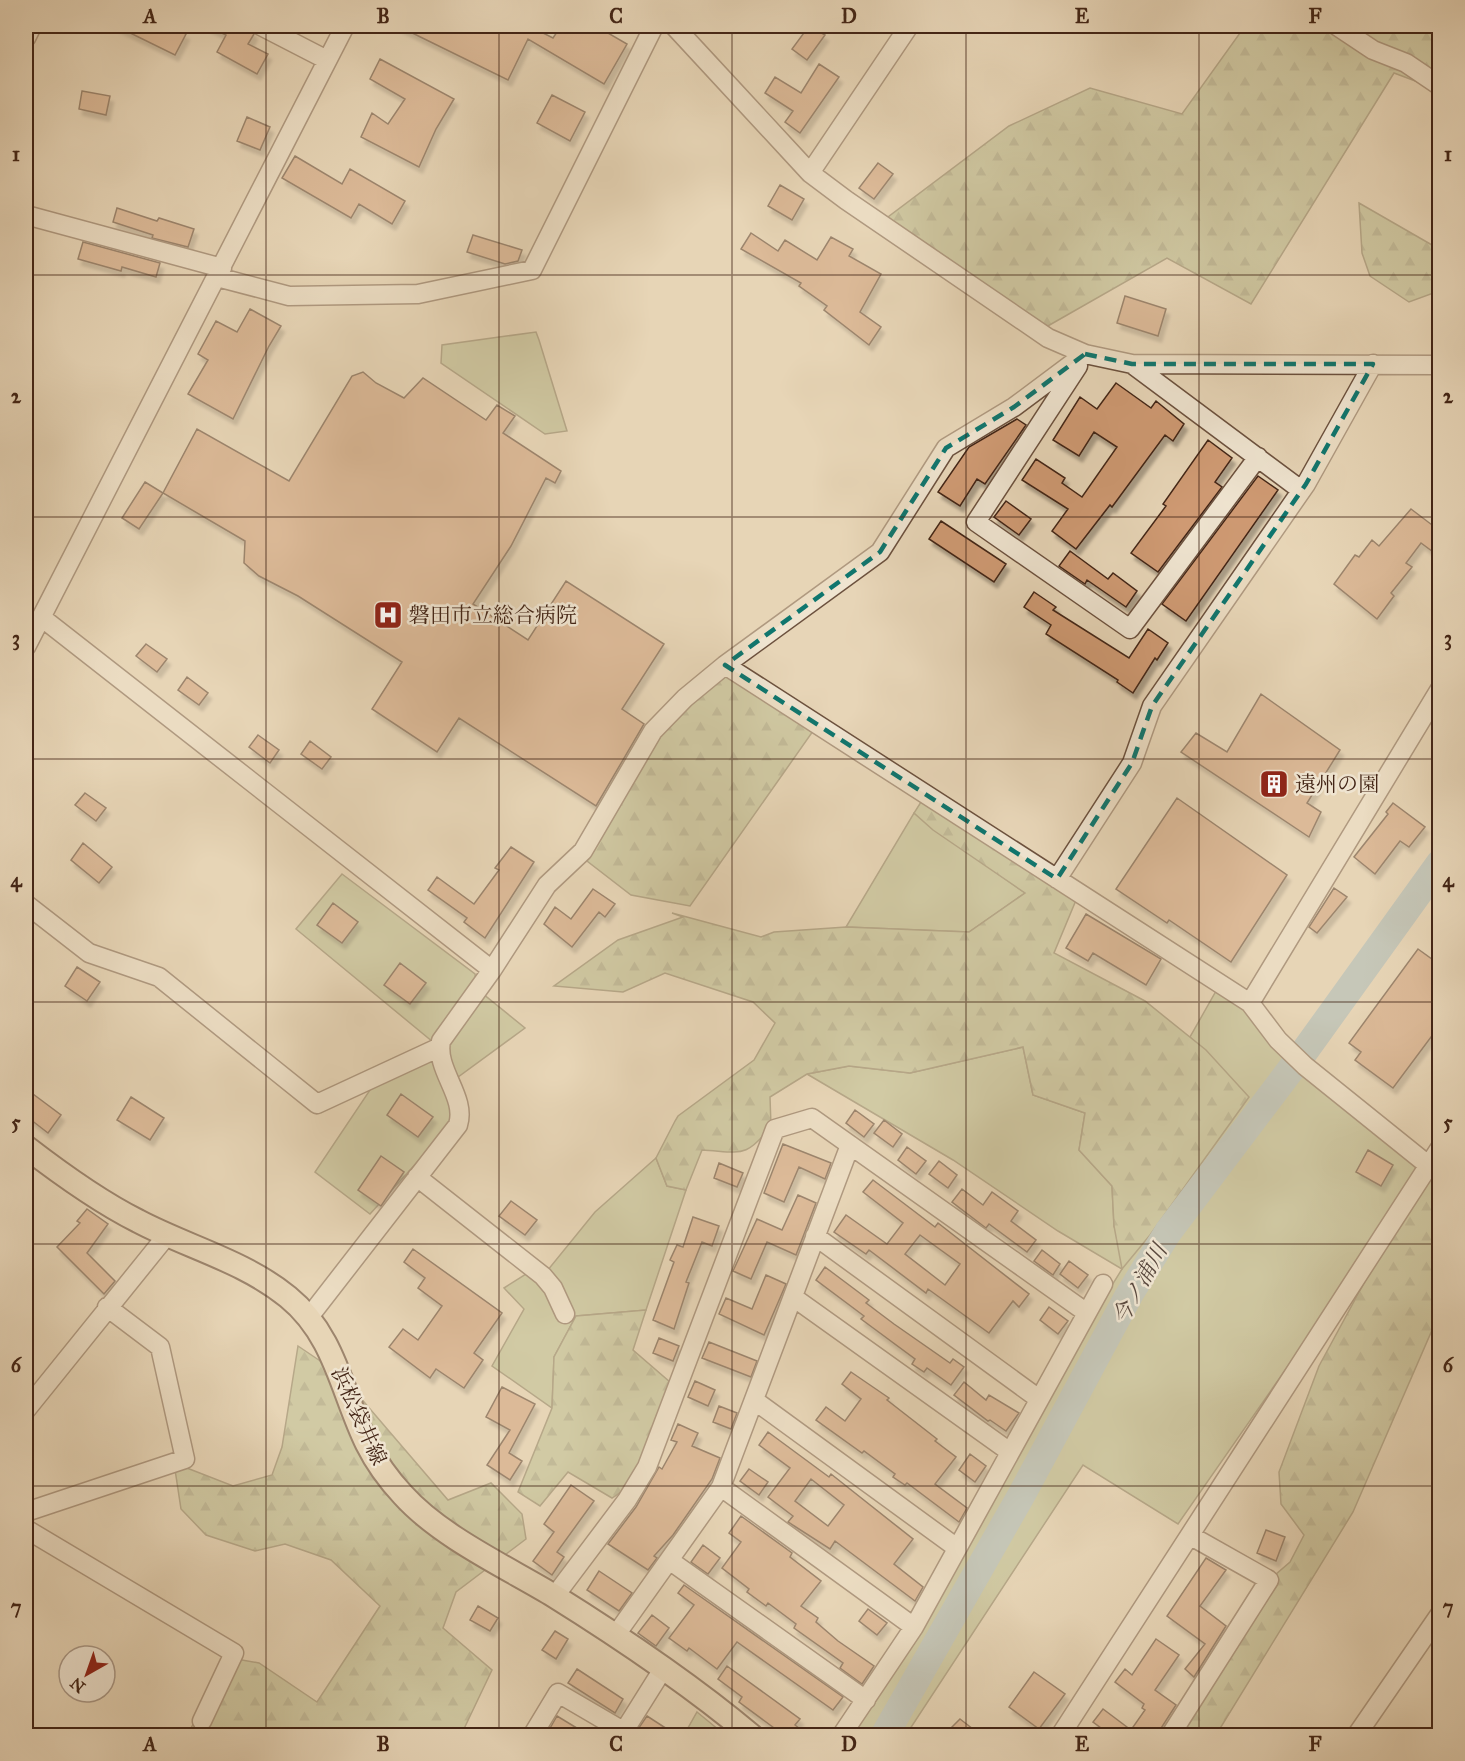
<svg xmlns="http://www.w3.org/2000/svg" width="1465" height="1761" font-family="'IM FELL Great Primer','Noto Serif JP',serif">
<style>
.green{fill:#b6bd8e;stroke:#7c7152;stroke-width:1.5}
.forest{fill:url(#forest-firs);stroke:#7c7152;stroke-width:1.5}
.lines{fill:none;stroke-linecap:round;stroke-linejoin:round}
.river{stroke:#9db5bb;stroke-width:28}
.building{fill:#cf9a73;stroke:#432516;stroke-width:1.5;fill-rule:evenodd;filter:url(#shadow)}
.minor-casing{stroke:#6c513e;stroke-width:21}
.major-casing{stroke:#432516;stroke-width:26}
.minor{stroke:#efe4d0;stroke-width:18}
.major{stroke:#e7d5b7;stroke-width:22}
.marked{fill:none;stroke:#0f766e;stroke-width:4.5;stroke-dasharray:12 8;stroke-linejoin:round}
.grid{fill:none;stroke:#432516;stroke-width:1.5;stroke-opacity:0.55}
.labels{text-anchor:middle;stroke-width:5;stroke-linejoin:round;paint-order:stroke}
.poi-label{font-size:21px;fill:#432516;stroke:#efe4d0;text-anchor:start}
.street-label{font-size:21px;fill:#432516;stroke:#efe4d0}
.water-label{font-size:22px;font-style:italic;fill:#5a493f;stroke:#efe4d0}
.neatline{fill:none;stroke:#432516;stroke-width:2}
.grid-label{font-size:20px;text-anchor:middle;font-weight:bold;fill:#432516}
</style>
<defs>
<pattern id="forest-firs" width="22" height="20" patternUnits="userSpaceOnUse" patternTransform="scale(1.5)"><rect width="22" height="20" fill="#b6bd8e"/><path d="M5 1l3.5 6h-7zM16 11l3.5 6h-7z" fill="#969973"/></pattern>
<filter id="shadow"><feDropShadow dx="3.5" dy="6" stdDeviation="1.5" flood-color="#0004"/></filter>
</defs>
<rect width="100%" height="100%" fill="#e7d5b7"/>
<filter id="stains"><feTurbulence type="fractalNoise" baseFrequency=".00333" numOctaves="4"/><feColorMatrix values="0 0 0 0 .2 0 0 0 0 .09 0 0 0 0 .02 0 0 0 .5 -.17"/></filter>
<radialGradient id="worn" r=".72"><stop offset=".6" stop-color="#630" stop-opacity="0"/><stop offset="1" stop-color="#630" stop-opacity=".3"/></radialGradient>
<path class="green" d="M536,332L539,340L567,431L545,434L441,363L442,345Z
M914,813L1025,893L969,932L846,927Z
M342,874L475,974L477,989L525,1028L450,1083L461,1114L370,1214L315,1172L380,1075L439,1047L296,929Z
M1220,984L1281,1049L1428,1165L1178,1524L1083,1465L906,1735H847L1024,1428L1122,1269L1058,1231L953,1160L807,1074L849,1066L910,1073L1023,1047L1033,1095L1085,1113L1079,1150L1112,1186L1114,1226L1248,1097L1190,1037Z
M656,1158L667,1186L686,1190L646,1310L576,1316L554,1357L552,1408L492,1366L524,1309L504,1288L534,1269L543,1276L595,1212Z
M697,1712L725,1735H684Z"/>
<path class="forest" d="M1245,26H1439V90L1394,73L1251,304L1167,258L1039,331L880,223L1009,126L1090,88L1182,114Z
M1359,203L1439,249V291L1409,302L1370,276L1362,253Z
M725,665L818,724L690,906L631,895L587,861L653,731Z
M926,794L1079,893L1054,953L1145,1001L1206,1050L1249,1097L1150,1235L1122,1269L1114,1226L1112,1186L1079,1150L1085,1113L1033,1095L1023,1047L910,1073L849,1066L807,1074L770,1097L771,1126C746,1159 741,1152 702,1150L686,1190L667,1186L656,1158L675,1121L678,1116L754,1060L775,1023L753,1002L665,973L623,992L554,986L618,940L683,917L672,913L761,937L774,932L846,927L969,932L1025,893L933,830L914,813Z
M1439,1150V1314L1353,1512L1216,1735L1175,1736L1269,1580L1290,1562L1304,1535L1281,1504L1279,1472L1319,1366L1428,1165Z
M646,1310L633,1350L678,1389L639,1480L612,1498L568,1472L540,1506L518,1492L552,1408L554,1357L576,1316Z
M298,1346L341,1375L448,1500L491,1483L522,1514L526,1539L456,1592L443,1628L492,1670L461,1735H187L231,1658L259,1663L317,1702L380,1606L331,1560L285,1544L255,1551L206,1535L181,1509L174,1463L233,1486L272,1475L282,1447Z"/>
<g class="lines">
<path class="river" d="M884,1736L1022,1494L1129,1295L1168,1232L1304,1052L1440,863"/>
</g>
<path class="building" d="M116,26H170L186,34L175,55Z
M207,26H242L251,30L254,34L248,44L268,54L257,74L217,52L226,35Z
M398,26H535L533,28L553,38L561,26H596L627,44L604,84L528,39L508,80Z
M809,26L825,35L807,60L792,49Z
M380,59L454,99L436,129L419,167L361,137L372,113L388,124L405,99L370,79Z
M819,64L839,77L800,133L785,122L793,111L765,93L775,77L801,93Z
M82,91L110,96L106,115L79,109Z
M552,95L585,112L570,141L537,123Z
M247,117L270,127L260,150L237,141Z
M295,156L342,184L350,169L405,201L392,224L359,204L351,218L282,178Z
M878,163L893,174L874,199L859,188Z
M780,185L804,199L792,220L768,206Z
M117,208L157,221L159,218L194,229L188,247L152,238L153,235L113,222Z
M751,233L778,251L785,240L817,260L831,237L853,249L849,256L881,274L860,312L881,327L869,345L824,310L827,306L799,286L801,283L741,249Z
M473,235L522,250L518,261L505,264L467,252Z
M83,242L160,263L156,277L122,267L121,271L78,259Z
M1125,296L1166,309L1158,336L1117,323Z
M250,309L281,326L269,346L233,419L188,394L208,360L198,354L216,321L237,332Z
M363,372L376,383L404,398L423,378L486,420L497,405L515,416L503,433L561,471L555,483L546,478L511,546L473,604L528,640L566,581L664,644L622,709L644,724L596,806L459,718L437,752L372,709L402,662L298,596L259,576L244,563L245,541L163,493L197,429L289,481L352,376Z
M1116,383L1151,408L1156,401L1184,424L1173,441L1165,435L1112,507L1110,505L1076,549L1052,531L1068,509L1022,480L1036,459L1065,478L1062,483L1082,497L1117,447L1094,432L1079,456L1053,440L1080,397L1097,409Z
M1017,419L1026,425L985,484L977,479L960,506L938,492L969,447Z
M1208,440L1232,458L1215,482L1222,487L1158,572L1131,553L1166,506L1163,504Z
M1258,476L1278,490L1186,621L1162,604Z
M145,482L163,493L139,529L122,518Z
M1006,501L1031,519L1019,535L994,517Z
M1411,509L1440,531V557L1421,543L1406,563L1412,567L1391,593L1394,596L1377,619L1334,584L1355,555L1359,557L1372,540L1379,546Z
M941,521L1006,564L994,582L929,539Z
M1070,551L1108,579L1113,573L1137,591L1126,607L1087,580L1085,584L1059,566Z
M1034,592L1056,607L1053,610L1129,658L1148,629L1168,643L1157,660L1155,658L1133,693L1117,682L1118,680L1046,634L1051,625L1024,607Z
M146,644L167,659L157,672L136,656Z
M187,677L208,693L199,705L178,690Z
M1261,694L1340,750L1307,803L1321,812L1309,837L1181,752L1196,733L1227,752Z
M258,735L279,750L270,763L249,747Z
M310,741L331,757L322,769L301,754Z
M85,793L106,808L96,821L75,805Z
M1177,798L1287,875L1231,962L1169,920L1167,923L1116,889Z
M1393,803L1425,827L1409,847L1400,841L1375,874L1354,857L1388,814L1386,812Z
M83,843L112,867L99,883L71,860Z
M511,847L534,862L485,938L464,922L467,918L428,890L437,877L474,904L499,870L495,868Z
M1334,888L1347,897L1317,933L1309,927Z
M593,889L615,904L605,917L599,912L572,947L544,924L555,907L571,919Z
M333,903L358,922L342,943L317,925Z
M1086,914L1161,959L1146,985L1093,953L1088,961L1066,948Z
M1418,949L1440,965V1025L1393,1088L1355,1060L1361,1052L1349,1043Z
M400,963L426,983L410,1004L384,985Z
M77,967L100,982L87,1001L65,986Z
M33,1094L61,1115L48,1133L26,1116V1103Z
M401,1094L433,1117L418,1137L387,1115Z
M131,1097L164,1118L150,1140L117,1120Z
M855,1110L874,1124L864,1137L846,1123Z
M884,1120L902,1134L893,1147L874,1133Z
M783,1144L831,1163L825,1179L799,1167L784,1202L764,1193Z
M907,1147L926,1161L916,1174L898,1160Z
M1368,1150L1393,1165L1381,1186L1356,1172Z
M381,1156L404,1172L381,1206L358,1190Z
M939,1161L957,1175L948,1188L929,1174Z
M719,1163L743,1173L737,1187L714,1178Z
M873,1180L935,1227L938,1223L1029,1294L1019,1307L1013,1301L989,1333L928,1289L926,1293L869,1250L866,1254L834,1232L846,1215L887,1244L903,1223L863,1192ZM920,1235L960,1264L945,1285L905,1254Z
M962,1189L983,1205L992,1192L1018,1211L1011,1221L1036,1240L1027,1252L989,1224L986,1228L952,1202Z
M798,1195L816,1203L796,1255L767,1242L751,1279L733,1271L757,1219L782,1230Z
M511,1201L537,1220L525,1235L499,1216Z
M87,1209L108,1224L87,1253L115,1281L104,1294L57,1247L80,1223L77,1221Z
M693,1217L719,1226L712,1246L702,1242L686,1282L689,1283L674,1329L653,1320L674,1262L670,1260L677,1245L683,1247Z
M413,1249L502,1313L474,1353L483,1360L464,1388L436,1369L430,1378L389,1347L403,1329L418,1340L442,1306L418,1288L425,1278L404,1262Z
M1042,1250L1060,1264L1053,1275L1034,1261Z
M1069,1261L1088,1275L1078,1288L1060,1274Z
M825,1267L869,1300L866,1303L894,1324L950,1363L953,1359L964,1367L951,1385L927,1368L924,1372L912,1364L915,1359L861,1319L864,1316L816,1280Z
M766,1275L786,1284L764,1335L719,1314L726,1298L752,1309Z
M1049,1307L1068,1321L1058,1334L1040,1320Z
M659,1338L679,1346L673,1361L653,1353Z
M709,1342L757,1361L751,1377L702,1358Z
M851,1372L889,1398L887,1400L937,1439L935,1441L956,1457L935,1484L967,1508L959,1522L907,1483L905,1485L893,1477L895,1474L864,1451L862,1453L816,1420L826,1407L845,1421L861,1399L842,1384Z
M695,1381L715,1390L708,1406L688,1397Z
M964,1382L986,1400L989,1395L1019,1413L1006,1431L990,1420L988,1421L954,1395Z
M502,1387L535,1404L509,1453L522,1461L510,1480L487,1465L510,1430L486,1417Z
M719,1406L737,1413L731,1429L713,1422Z
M678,1424L698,1433L692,1446L720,1458L712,1479L673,1535L654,1556L657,1558L648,1570L608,1544L636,1507L659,1467L662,1469L677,1442L671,1440Z
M768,1432L829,1477L831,1474L913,1539L894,1564L923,1587L915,1601L835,1541L830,1549L788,1522L793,1516L768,1497L790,1468L759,1445ZM811,1479L844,1505L828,1526L795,1501Z
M970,1454L986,1466L975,1482L959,1470Z
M749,1469L768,1482L759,1495L740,1481Z
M571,1485L594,1501L557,1552L564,1557L552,1575L533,1561L554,1532L544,1524Z
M741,1516L792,1553L790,1557L821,1581L801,1606L818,1618L816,1622L838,1641L874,1666L862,1684L840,1668L843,1663L794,1628L796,1624L768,1603L766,1606L747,1592L749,1589L722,1568L741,1542L729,1533Z
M1266,1530L1285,1537L1276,1561L1257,1553Z
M703,1545L720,1558L708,1574L691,1562Z
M1206,1558L1226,1570L1200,1606L1226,1626L1194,1677L1185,1669L1205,1644L1167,1616Z
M599,1571L632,1593L619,1611L587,1590Z
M684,1585L843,1697L833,1710L737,1642L717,1669L689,1648L687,1651L669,1638L694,1605L678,1593Z
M478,1606L498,1618L490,1631L470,1620Z
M868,1609L887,1623L877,1635L859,1621Z
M652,1615L669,1628L656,1646L638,1633Z
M555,1631L568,1639L556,1659L542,1650Z
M1156,1639L1179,1655L1155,1690L1176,1705L1156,1736H1112L1093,1722L1103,1709L1131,1730L1145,1710L1142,1708L1144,1704L1115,1682L1125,1669L1132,1675Z
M727,1666L800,1719L795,1725L809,1736H785L739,1702L742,1697L718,1679Z
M577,1669L623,1699L615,1713L568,1683Z
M1034,1672L1065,1694L1039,1729L1009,1707Z
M557,1716L590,1736H558L549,1730Z
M647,1716L678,1736H648L638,1729Z
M960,1719L982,1736H943Z"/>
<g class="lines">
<g class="minor-casing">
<path id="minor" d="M261,26L327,60
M674,26L810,173L846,200L1048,338L1085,354L1132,364L1440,365
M1337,26L1373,50L1406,63L1440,86
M26,38L32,26
M810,173L909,26
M26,215L222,268
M217,277L289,296L418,294L532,270L654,26
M1132,364L1301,490
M1078,366L976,522L1130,629L1258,457
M41,617L492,970
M26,647L345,26
M725,665L1250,1003L1278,1040L1305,1066L1428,1165
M1057,879L1132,763L1152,706L1306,484L1373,364
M26,904L89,953L159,977L317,1104L440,1047
M1250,1003L1440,689
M417,1177L543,1276L553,1288L565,1314
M815,1236L1039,1399
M793,1297L1010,1452
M309,1317L458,1125C467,1097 435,1070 441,1041L492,970L547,885L583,851L653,731L685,698L725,665L880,552L946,448L1014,407L1085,354
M754,1400L957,1548
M26,1410L168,1234
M721,1487L914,1627
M26,1512L185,1459L160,1347L107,1307
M26,1529L234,1653L202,1721
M669,1560L866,1700
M554,1597L627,1500L647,1467L775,1129L812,1118L1087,1313
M615,1636L721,1487L850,1145
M532,1736L558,1693L623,1731
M621,1736L663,1669
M841,1736L914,1627L1103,1284
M1060,1736L1440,1148
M1170,1736L1269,1580L1191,1536
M1356,1736L1440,1614"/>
</g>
<g class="major-casing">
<path id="major" d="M26,1147C61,1174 98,1201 138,1221C187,1247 244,1261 288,1297C335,1335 342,1393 367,1444C376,1462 389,1480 403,1495C440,1536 504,1566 551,1594C620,1637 689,1683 752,1736"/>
</g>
<use href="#minor" class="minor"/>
<use href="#major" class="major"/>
</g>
<path d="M0 0H1465V1761H0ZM1085,354L1132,364H1373L1306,484L1152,706L1132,763L1057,879L725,665L880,552L946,448L1014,407Z" fill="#e7d5b7" fill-opacity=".55" fill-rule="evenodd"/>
<path class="marked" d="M1085,354L1132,364H1373L1306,484L1152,706L1132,763L1057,879L725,665L880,552L946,448L1014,407Z"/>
<path class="grid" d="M266,26V1736M499,26V1736M732,26V1736M966,26V1736M1199,26V1736M26,275H1440M26,517H1440M26,759H1440M26,1002H1440M26,1244H1440M26,1486H1440"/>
<defs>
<g id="hospital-square" transform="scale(1.5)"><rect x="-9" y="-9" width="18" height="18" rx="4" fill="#8f2418" stroke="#efe4d0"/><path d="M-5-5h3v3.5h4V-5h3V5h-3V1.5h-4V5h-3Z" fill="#fff"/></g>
<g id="building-square" transform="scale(1.5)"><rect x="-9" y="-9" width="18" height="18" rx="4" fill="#8f2418" stroke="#efe4d0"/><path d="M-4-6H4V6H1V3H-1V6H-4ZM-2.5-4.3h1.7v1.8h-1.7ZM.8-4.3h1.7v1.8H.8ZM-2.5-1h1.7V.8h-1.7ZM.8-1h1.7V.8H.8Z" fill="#fff"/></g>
</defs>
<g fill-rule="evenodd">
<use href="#hospital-square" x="388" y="615"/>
<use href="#building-square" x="1274" y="784"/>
</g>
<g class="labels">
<g class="poi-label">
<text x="409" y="622">磐田市立総合病院</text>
<text x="1295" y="791">遠州の園</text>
</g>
<g class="street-label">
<text transform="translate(359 1416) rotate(66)" y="7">浜松袋井線</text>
</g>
<g class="water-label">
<text transform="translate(1139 1284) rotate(-61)" y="8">今ノ浦川</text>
</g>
</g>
<rect width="1465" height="1761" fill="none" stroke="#e7d5b7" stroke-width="66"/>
<g transform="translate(87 1674) rotate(220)"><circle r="28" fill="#efe4d0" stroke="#aa9886" stroke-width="1.5"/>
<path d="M0-4.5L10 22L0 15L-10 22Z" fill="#8f2418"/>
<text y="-9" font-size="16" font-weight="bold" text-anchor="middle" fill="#432516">N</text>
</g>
<rect x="33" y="33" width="1399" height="1695" class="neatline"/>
<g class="grid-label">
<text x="150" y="23">A</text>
<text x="383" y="23">B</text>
<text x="616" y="23">C</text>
<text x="849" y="23">D</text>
<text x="1082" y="23">E</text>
<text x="1315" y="23">F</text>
<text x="16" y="161">1</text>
<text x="1448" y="161">1</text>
<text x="16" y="403">2</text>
<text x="1448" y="403">2</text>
<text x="16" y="645">3</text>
<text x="1448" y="645">3</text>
<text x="16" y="887">4</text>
<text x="1448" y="887">4</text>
<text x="16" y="1129">5</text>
<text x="1448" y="1129">5</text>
<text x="16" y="1372">6</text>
<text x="1448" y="1372">6</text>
<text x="16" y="1614">7</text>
<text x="1448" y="1614">7</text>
<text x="150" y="1751">A</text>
<text x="383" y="1751">B</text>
<text x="616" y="1751">C</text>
<text x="849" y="1751">D</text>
<text x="1082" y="1751">E</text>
<text x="1315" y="1751">F</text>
</g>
<rect width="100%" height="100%" filter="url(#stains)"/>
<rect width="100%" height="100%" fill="url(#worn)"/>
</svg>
